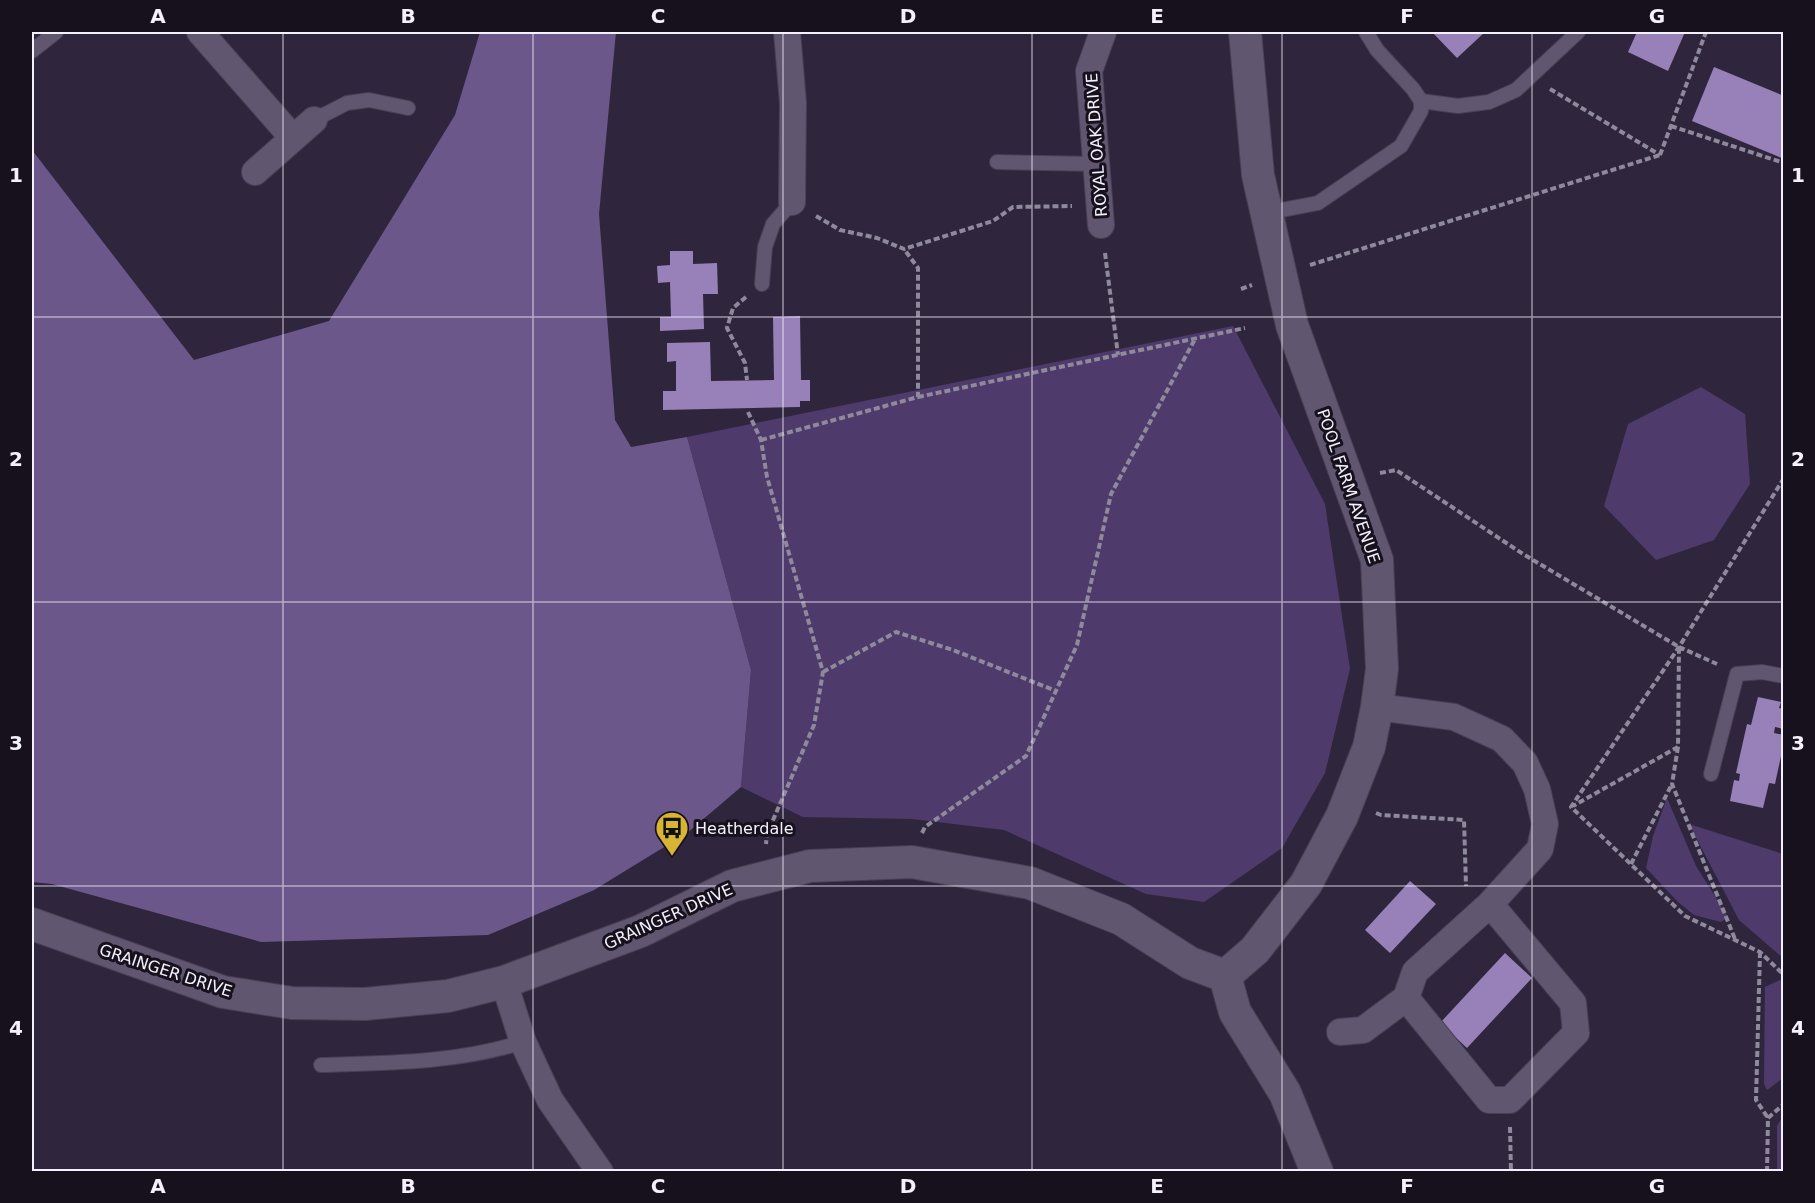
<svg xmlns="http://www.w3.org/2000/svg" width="1815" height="1203" font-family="'DejaVu Sans',sans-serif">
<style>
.green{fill:#4f3a6c}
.forest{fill:#6c578b}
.building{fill:#9781b8}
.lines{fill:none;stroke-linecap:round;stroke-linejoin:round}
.service-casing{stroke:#484054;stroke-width:16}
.minor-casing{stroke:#484054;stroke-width:28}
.tertiary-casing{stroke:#484054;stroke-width:34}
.path{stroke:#8f899c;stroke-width:4;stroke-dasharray:6 3;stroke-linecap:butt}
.service{stroke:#605670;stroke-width:14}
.minor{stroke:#605670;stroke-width:26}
.tertiary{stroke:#605670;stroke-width:32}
.grid{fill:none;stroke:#f4f0fd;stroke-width:1.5;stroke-opacity:0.55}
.labels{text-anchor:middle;stroke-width:6;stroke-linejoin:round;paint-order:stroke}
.street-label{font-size:16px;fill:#f4f0fd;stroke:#16111c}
.poi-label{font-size:16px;fill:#f4f0fd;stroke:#16111c;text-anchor:start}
.neatline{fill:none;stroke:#f4f0fd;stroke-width:2}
.grid-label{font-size:20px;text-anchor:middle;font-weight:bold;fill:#f4f0fd}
</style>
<rect width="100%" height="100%" fill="#2f263e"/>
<path class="green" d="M1233,326L1325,504L1350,669L1325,773L1282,848L1204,902L1146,894L1004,830L912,819L803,817L741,787L751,670L687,437Z
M1701,387L1745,414L1750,484L1714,540L1656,560L1604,506L1628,424Z
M1667,798L1696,866L1728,917L1721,922L1694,915L1678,902L1646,868L1653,836Z
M1689,824L1783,854V958L1739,920Z
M1780,980L1784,981L1783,1078L1767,1090L1764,1084L1765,987Z
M1783,1116V1171H1777V1126Z"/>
<path class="forest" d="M480,32H616L599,214L615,420L631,447L687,437L751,670L741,787L687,833L594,890L488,935L261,942L52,884L32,882V150L194,360L329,321L455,115Z"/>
<path class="building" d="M1432,32H1485L1457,58Z
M1637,32H1685L1668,71L1628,52Z
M1714,67L1784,96V159L1692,121Z
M670,251H693V264L717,263L718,294H703L704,329L660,331V317H671L670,282L658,283L657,266L670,265Z
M800,316L801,380H810V401H800V407L663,410V391H676V361L667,362V343L710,342L711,381L774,380L773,317Z
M1758,697L1781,702L1779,708L1784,709V729L1775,727L1774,733L1784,735V757L1781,756L1775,784L1769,783L1763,808L1730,801L1734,780L1739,781L1740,774L1736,773L1747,724L1751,725Z
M1410,881L1436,904L1390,953L1365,930Z
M1505,953L1532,978L1467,1048L1440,1023Z"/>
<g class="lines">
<g class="service-casing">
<path id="service" d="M32,51L56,32
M1421,101L1458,106L1489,102L1516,90L1578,32
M314,120L347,103L369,100L408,108
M997,162L1096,164
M1266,213L1318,203L1401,146L1421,111V101L1413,89L1377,50L1366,32
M762,284L765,247L773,224L792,202
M1711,774L1737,674L1762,672L1784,676
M321,1065C389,1063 457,1063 523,1042"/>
</g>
<g class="minor-casing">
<path id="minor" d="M200,32L293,138
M787,32L793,103L792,202
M255,172L314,120
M1101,225L1089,71L1103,32
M504,982L523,1042L550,1100L600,1172
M1406,998L1489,1100H1510L1576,1033L1573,1003L1490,904
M1340,1032L1363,1030L1406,998L1415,972L1490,904L1540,849L1545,824L1537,789L1525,763L1502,739L1454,717L1377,707"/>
</g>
<g class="tertiary-casing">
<path id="tertiary" d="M32,924L223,992L292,1003L365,1004L448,996L504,982L641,931L732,886L810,866L912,862L1030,883L1121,919L1190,963L1225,976L1235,1012L1285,1093L1317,1172
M1225,976L1255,950L1306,884L1342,816L1369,747L1377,707L1382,669L1377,560L1292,325L1258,175L1245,32"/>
</g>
<path class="path" d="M1550,89L1660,155
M1671,126L1784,163
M1660,155L1706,32
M816,216L840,230L877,238L904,249L993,221L1013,207L1072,206
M1105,253L1118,355
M1310,265L1660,155
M1241,289L1252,285
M746,297L733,308L727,328L745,363L747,380
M918,397L1245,328
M748,412L761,440L767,477L823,672L814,725L767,834L766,844
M761,440L918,397V268L904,249
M1380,473L1396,470L1523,554L1679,647L1678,747L1573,806
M1784,478L1679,647L1571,807L1685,916L1760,952L1784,975
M1679,647L1717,664
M823,672L896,632L953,650L1056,691
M1678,747L1672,784L1735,939
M1376,813L1381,815L1464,820L1466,886
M922,833L925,827L1026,756L1077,645L1111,494L1195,339
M1631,864L1672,784
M1760,952L1756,1100L1768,1118
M1510,1127L1511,1172
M1767,1172L1768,1118L1784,1104"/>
<use href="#service" class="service"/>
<use href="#minor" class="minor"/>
<use href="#tertiary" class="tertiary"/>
</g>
<path class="grid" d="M283,32V1172M533,32V1172M783,32V1172M1032,32V1172M1282,32V1172M1532,32V1172M32,317H1784M32,602H1784M32,886H1784"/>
<defs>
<g id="bus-pin" transform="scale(1.725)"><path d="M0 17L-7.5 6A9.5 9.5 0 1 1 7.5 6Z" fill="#d8b434" stroke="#16111c"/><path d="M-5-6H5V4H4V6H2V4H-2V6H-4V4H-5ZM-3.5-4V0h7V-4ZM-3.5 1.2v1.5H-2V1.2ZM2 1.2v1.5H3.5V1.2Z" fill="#111"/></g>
</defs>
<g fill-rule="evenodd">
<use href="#bus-pin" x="672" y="828"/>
</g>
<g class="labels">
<g class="street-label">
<text transform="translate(1096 145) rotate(-94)" y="6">ROYAL OAK DRIVE</text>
<text transform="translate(1349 486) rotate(71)" y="6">POOL FARM AVENUE</text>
<text transform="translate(668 916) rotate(-24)" y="6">GRAINGER DRIVE</text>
<text transform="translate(166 970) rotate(18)" y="6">GRAINGER DRIVE</text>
</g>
<g class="poi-label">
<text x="695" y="834">Heatherdale</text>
</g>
</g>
<rect width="1815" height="1203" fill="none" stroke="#16111c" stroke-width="66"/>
<rect x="33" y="33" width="1749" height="1137" class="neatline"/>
<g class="grid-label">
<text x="158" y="23">A</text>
<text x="408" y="23">B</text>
<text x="658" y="23">C</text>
<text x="908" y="23">D</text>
<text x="1157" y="23">E</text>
<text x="1407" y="23">F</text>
<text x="1657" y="23">G</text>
<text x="16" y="182">1</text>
<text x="1798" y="182">1</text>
<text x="16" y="466">2</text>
<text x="1798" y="466">2</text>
<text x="16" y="750">3</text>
<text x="1798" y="750">3</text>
<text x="16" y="1035">4</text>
<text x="1798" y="1035">4</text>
<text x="158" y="1193">A</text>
<text x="408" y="1193">B</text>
<text x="658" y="1193">C</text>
<text x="908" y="1193">D</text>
<text x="1157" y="1193">E</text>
<text x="1407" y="1193">F</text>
<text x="1657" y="1193">G</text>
</g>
</svg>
